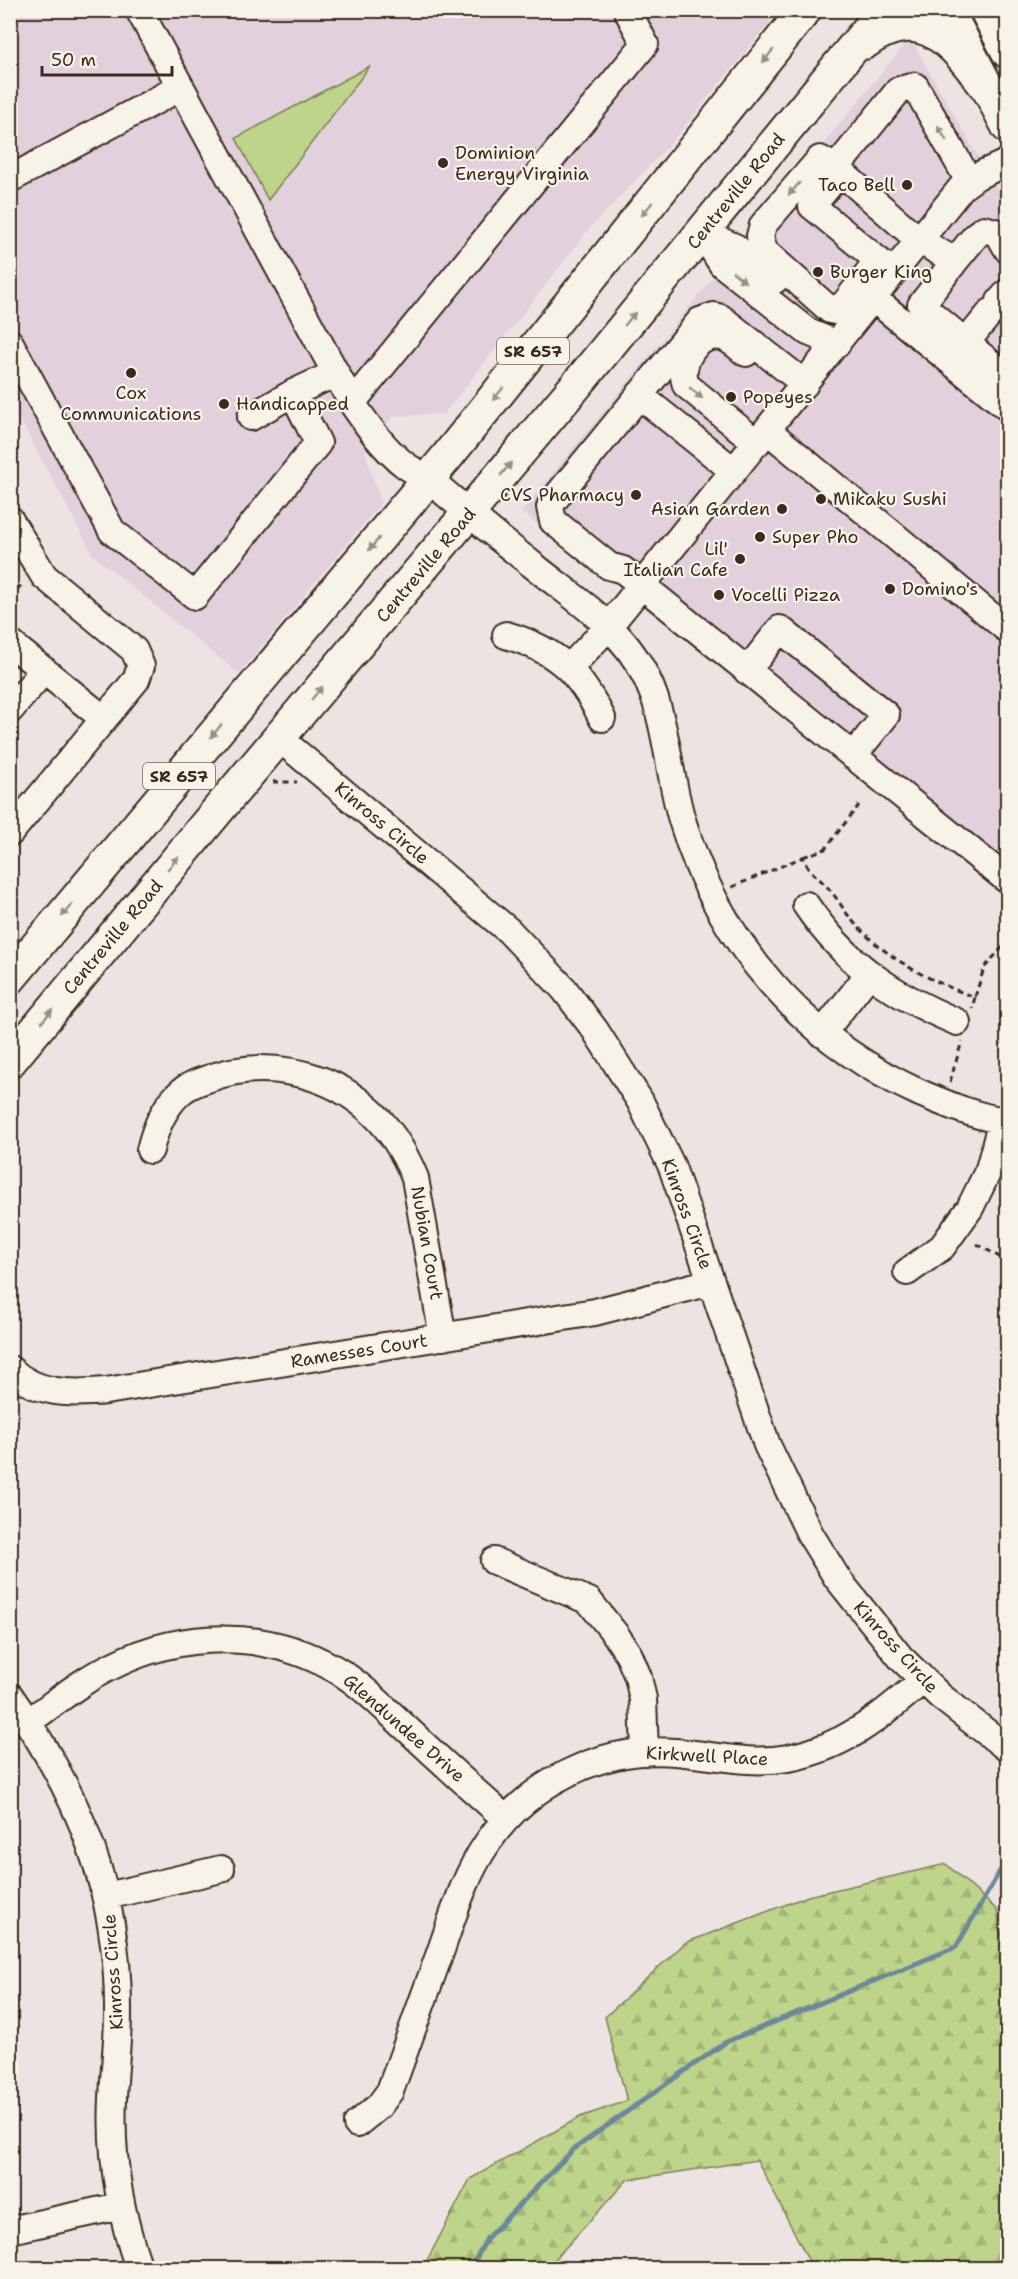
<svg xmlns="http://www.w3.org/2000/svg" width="1018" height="2279" font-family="'Shantell Sans',sans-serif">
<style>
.built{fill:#e3d0dd}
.green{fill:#bdd48a;stroke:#7c7f54;stroke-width:1.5}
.forest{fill:url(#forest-firs);stroke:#7c7f54;stroke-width:1.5}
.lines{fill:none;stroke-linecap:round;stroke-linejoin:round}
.stream{stroke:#6c899a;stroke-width:5}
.minor-casing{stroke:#3b2a1e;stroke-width:30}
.major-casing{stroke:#3b2a1e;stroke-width:36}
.path{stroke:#3b2a1e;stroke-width:3;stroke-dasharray:6 4.5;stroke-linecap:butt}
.minor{stroke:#f7f3e8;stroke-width:26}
.major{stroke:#f7f3e8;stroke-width:32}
.oneway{fill:#998e83}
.poi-dot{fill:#3b2a1e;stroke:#f7f3e8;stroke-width:2}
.labels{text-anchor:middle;stroke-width:4.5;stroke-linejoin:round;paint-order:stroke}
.shield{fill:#f7f3e8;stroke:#73665b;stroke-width:1.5}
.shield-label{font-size:16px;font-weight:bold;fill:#3b2a1e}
.poi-label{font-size:18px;fill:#3b2a1e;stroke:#f7f3e8;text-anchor:start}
.street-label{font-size:18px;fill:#3b2a1e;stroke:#f7f3e8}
</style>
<defs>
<pattern id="forest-firs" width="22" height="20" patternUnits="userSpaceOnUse" patternTransform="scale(1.5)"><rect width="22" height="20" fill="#bdd48a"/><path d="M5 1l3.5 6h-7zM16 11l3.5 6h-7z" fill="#a3b677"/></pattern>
</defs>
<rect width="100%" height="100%" fill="#eee3e3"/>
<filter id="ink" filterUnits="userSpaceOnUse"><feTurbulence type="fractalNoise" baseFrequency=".0167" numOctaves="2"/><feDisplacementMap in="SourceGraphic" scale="12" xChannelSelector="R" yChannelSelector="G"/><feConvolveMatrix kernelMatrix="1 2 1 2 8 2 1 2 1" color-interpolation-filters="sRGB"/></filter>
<g filter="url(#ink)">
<path class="built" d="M10,11H779L670,144L590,228L444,414L393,416L365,452L381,503L239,674L93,555L11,403Z
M910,38L1007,206L1006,879L521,512Z"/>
<path class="green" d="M370,66L268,200L236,138Z"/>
<path class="forest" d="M946,1864L997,1910L1007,1965V2268H815L812,2267L757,2160L627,2180L547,2268H423L470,2179L580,2117L627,2101L605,2017L685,1943L808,1896Z"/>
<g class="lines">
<path class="stream" d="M471,2268L487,2238L574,2149L726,2042L956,1947L1000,1871"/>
<g class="minor-casing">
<path id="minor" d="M139,10L352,403C368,426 383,448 405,465C413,471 423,475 431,481C465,510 499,539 534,566C561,588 593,609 617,635C670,692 662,752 682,820C719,943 803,1040 920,1093C946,1104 979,1118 1008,1121
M836,168L820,159L763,225L760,236L764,251L830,310L835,311L846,302L878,260
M840,172L812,206L891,271
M10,179L181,87
M969,181L915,86L899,90L836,168L920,241L955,261L921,305L1008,378
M702,233L722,264L808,332L837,344
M702,233L735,247L775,280
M955,261L977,234L984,229L998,233L1008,250
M874,299L1008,408
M1000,301L1008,292
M10,343L112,531L195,596L318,443L293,393L336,373
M746,353C739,348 731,339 722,337C697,332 677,363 686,385L757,443
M955,356L991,312
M805,384L721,318L714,316L700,321L553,501L550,507L553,521L609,566L623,570L1006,879L1008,877
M639,395L734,471
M352,403L645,44L627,10
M251,417L293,393
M767,430L1008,630
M10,520L44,576L134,650L141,666L136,680L10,833
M506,635C557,650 579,672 602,718
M10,643L104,719
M570,667L608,627L962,187L977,176L1008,162
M747,671L780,629L886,715L853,756
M10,710L44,670
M279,738L509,931L564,989L595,1030L640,1101L672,1167L767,1445L810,1534L837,1578L901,1658L940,1696L1008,1749
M806,905C847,965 891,994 957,1022
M822,1034L868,975
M150,1150C155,1129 165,1105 182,1091C189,1085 198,1082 207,1079C260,1059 323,1070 366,1107C389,1126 404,1151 415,1178L443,1337
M907,1272L942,1247L970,1208L989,1169L1002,1120
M10,1369C36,1395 72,1394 106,1391L595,1312L711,1282
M494,1561L589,1601L616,1635L629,1655L638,1677L643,1699L645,1752
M10,1696C80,1795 119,1891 118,2013C118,2042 114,2070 113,2099C110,2158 120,2214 139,2268
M28,1722C55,1703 82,1680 112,1666C182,1631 265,1629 335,1669C361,1684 382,1706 405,1727C438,1758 472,1789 506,1819
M107,1896L221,1869
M357,2124L379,2106L390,2091C407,2044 424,1997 441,1950C454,1913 465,1875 488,1842C529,1782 602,1746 675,1752C714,1755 749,1765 788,1758C843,1748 882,1716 923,1680
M10,2230L120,2206"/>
</g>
<g class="major-casing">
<path id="major" d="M947,10L1008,127
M986,10L1008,52
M864,43C924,0 955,46 990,92
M10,978L446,458L805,10
M10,1061L218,810L584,376L884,10"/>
</g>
<path class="path" d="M10,598L23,583
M273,782H297
M803,857L825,849L859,805
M732,887L803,857C809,873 819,877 829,889C837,898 843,909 851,919C883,957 929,981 975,997L972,1009
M975,997L984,968L1008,941
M950,1082L962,1041
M977,1244L1008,1262"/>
<use href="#minor" class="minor"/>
<use href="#major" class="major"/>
</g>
<defs><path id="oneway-solid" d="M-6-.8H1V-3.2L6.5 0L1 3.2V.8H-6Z" transform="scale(1.5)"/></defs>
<g class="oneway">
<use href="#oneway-solid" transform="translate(768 56) rotate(129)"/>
<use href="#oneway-solid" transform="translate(942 133) rotate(-120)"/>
<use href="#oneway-solid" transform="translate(794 189) rotate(131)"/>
<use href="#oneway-solid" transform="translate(647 209) rotate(128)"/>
<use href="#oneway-solid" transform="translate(739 277) rotate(39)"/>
<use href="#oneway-solid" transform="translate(630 319) rotate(-51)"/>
<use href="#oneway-solid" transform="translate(696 393) rotate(40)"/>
<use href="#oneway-solid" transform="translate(498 394) rotate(129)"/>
<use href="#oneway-solid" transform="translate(506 469) rotate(-50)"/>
<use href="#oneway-solid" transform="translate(374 544) rotate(130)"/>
<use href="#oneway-solid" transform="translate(317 693) rotate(-50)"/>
<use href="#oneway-solid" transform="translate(216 731) rotate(130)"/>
<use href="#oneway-solid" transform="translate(173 863) rotate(-50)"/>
<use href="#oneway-solid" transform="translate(67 910) rotate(130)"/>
<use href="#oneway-solid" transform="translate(47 1016) rotate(-51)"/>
</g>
</g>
<g class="poi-dot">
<circle cx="443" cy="163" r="6"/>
<circle cx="907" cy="185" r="6"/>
<circle cx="818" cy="272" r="6"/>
<circle cx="131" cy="373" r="6"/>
<circle cx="731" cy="397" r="6"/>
<circle cx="224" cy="404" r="6"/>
<circle cx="636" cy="495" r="6"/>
<circle cx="821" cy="499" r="6"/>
<circle cx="782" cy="509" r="6"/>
<circle cx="760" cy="537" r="6"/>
<circle cx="740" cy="559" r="6"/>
<circle cx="890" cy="589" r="6"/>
<circle cx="719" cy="595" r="6"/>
</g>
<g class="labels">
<g class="shield">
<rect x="497" y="338" width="72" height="26" rx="4.5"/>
<rect x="143" y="763" width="72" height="26" rx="4.5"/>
</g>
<g class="shield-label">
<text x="533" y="357">SR 657</text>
<text x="179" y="782">SR 657</text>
</g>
<g class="poi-label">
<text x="455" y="159">Dominion<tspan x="455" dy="21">Energy Virginia</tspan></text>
<text x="895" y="191" text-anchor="end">Taco Bell</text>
<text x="830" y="278">Burger King</text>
<text x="131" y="399" text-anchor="middle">Cox<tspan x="131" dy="21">Communications</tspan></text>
<text x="743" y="403">Popeyes</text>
<text x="236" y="410">Handicapped</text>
<text x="624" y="501" text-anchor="end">CVS Pharmacy</text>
<text x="833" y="505">Mikaku Sushi</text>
<text x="770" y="515" text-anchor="end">Asian Garden</text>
<text x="772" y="543">Super Pho</text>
<text x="728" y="555" text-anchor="end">Lil'<tspan x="728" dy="21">Italian Cafe</tspan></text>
<text x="902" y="595">Domino's</text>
<text x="731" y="601">Vocelli Pizza</text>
</g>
<g class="street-label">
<text transform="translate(736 191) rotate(-51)" y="6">Centreville Road</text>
<text transform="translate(426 565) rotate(-50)" y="6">Centreville Road</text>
<text transform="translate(382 823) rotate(40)" y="6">Kinross Circle</text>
<text transform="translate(113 937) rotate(-50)" y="6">Centreville Road</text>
<text transform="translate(687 1214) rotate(70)" y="6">Kinross Circle</text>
<text transform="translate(427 1243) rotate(80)" y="6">Nubian Court</text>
<text transform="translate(359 1351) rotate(-9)" y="6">Ramesses Court</text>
<text transform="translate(896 1647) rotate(48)" y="6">Kinross Circle</text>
<text transform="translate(404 1728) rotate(41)" y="6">Glendundee Drive</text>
<text transform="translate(707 1756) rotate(3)" y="6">Kirkwell Place</text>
<text transform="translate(113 1972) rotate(-94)" y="6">Kinross Circle</text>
</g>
</g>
<rect width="1018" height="2279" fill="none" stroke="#f7f3e8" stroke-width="36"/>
<rect x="18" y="18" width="982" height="2243" fill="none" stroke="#3b2a1e" stroke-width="2" filter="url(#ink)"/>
<path d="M42 66v9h130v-9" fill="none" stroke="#3b2a1e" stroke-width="3"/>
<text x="51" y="66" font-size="18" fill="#3b2a1e" stroke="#f7f3e8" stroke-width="4.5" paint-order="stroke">50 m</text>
</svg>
